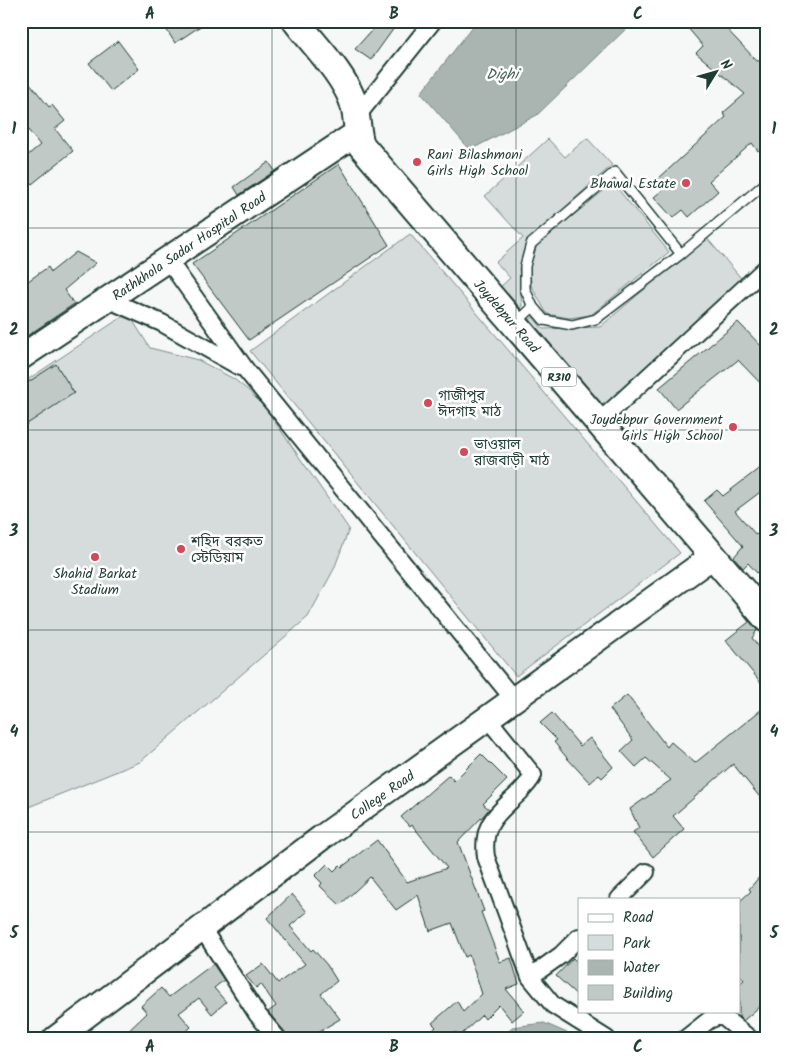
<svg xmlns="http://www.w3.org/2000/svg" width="788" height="1060" font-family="Kalam,'Noto Sans Bengali',sans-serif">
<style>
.green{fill:#d6dcdb;stroke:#7a8c88}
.water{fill:#aab5b1;stroke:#72857f}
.building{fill:#c0c9c6;stroke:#1f3d34}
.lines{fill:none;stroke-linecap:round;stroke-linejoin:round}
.lane-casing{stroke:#1f3d34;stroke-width:12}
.street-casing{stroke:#1f3d34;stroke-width:20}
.secondary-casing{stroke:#1f3d34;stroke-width:28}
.primary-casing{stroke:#1f3d34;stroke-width:30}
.lane{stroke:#fff;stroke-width:9}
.street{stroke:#fff;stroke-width:16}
.secondary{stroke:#fff;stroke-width:24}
.primary{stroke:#fff;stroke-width:26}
.grid{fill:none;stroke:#1f3d34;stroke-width:1;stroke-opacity:0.55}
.poi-dot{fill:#d1495b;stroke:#fff;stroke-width:2}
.labels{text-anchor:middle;stroke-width:5;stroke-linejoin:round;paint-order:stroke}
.shield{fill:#fff;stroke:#627771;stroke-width:1}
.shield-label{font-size:12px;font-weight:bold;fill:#1f3d34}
.poi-label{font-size:14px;fill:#1f3d34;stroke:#fff;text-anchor:start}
.street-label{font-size:14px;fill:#1f3d34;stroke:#fff}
.water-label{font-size:15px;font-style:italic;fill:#49615a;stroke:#fff}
.neatline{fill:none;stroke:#1f3d34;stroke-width:2}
.grid-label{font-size:16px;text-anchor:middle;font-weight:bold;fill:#1f3d34}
</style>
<rect width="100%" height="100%" fill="#f6f7f7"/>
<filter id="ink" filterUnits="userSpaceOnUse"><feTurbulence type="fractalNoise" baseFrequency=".02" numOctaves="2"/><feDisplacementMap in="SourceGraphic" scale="10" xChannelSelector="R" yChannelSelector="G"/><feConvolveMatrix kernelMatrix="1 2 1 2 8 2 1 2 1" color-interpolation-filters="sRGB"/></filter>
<g filter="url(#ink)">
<path class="green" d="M587,138L612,165L529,240L519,268L522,306L515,312L496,291L510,278L496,262L523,238L485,196L548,139L565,157Z
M613,183L669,252L591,315L569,318L547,314L531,285L530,266L537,245Z
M410,234L680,553L516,676L250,351Z
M706,237L746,284L597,411L524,325L533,317L543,329L600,327Z
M128,313L150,348L198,360L234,379L249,391L266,409L349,529L334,569L308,617L140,762L21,810V384Z"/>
<path class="water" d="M477,21H634L537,115L470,150L421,93Z
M544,1023L567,1033L570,1039H503L512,1027Z"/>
<path class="building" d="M161,21H208L175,43Z
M380,21H399L371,60L355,49Z
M682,21H719L757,61L767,60V144L758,151L752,143L709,181L718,191L689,217L683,210L673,218L654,197L665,188L658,179L726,117L723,113L745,94L696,53L703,46Z
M118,41L139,69L111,91L89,63Z
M21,72L49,107L52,105L65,121L55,129L73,151L32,184L21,171V161L40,145L21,121Z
M269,162L275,171L239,195L234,187Z
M339,164L389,245L249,340L192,264Z
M76,252L96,263L64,290L74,304L21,340V286L48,267L51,272Z
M738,322L767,352V390L738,360L676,409L659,388Z
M56,364L74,393L21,428V387Z
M761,467L767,475V487L735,511L756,535L767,525V565L757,573L748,563L743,568L734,557L743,546L704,501L717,490L723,496Z
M737,607L757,630L752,638L767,657V690L726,640L749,622Z
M627,695L667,747L671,742L695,763L767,705V806L733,764L673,816L684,829L653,857L633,832L639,828L630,809L671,780L646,758L636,767L621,751L633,740L610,709Z
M552,713L580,746L590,738L613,767L602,778L599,775L590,783L567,758L554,742L557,740L540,723Z
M481,754L507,780L483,804L489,809L484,815L458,842L484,911L481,912L500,962L511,958L519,984L506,989L524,1011L512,1021L499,1005L485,1019L482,1015L460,1036L456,1032L448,1039H423L436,1027L432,1023L457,1001L463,1012L482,994L469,955L465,957L452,923L430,931L418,895L396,910L370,877L340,905L320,886L322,883L315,876L327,864L334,871L340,865L342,867L377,840L407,882L447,868L412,825L410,827L401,817L449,775L454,781Z
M767,868V1000L743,1021L739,1017V984L744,980L739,974V902L751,891L749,889Z
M292,894L307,912L290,926L311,951L313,949L327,965L337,981L321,994L340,1019L306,1039H291L268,1012L276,1006L261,984L256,988L246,976L263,964L278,983L305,964L267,918Z
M573,958L579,964V997L556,976Z
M213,964L224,980L214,988L226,1002L212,1014L199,998L179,1013L191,1027L178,1039H120L147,1013L141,1006L161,988L169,997Z"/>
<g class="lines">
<g class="lane-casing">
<path id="lane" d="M681,254L767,182
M516,323L533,307L525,289V266L531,244L615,172L681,254L596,319L572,325L544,320L533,307"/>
</g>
<g class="street-casing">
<path id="street" d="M357,116L433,21
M168,260L246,370L515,701
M109,300L162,323L240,367
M599,422L767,267
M489,720L533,775C531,781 525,786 521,791C499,813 481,822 486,857L530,977
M619,899L646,872
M202,928L257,1014L278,1039
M579,937L561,955L530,977L553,1005L607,1039
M685,1039L709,1020L721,1015L750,1039"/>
</g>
<g class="secondary-casing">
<path id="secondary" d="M21,357L357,133
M55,1039L321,838L713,556"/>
</g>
<g class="primary-casing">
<path id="primary" d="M296,21C314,45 341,71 352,99C358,114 356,130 361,145L767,619"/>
</g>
<use href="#lane" class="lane"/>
<use href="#street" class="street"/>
<use href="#secondary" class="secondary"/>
<use href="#primary" class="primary"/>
</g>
</g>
<path class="grid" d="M272,21V1039M516,21V1039M21,228H767M21,430H767M21,630H767M21,832H767"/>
<g class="poi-dot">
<circle cx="417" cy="162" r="5"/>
<circle cx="686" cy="183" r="5"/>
<circle cx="428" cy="403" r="5"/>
<circle cx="733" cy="427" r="5"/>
<circle cx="464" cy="452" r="5"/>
<circle cx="181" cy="549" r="5"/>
<circle cx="95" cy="557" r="5"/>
</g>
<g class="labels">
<rect class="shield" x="541.5" y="367.5" width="35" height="19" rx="4"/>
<g class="shield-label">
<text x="559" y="381">R310</text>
</g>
<g class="poi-label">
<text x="427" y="159">Rani Bilashmoni<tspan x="427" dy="16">Girls High School</tspan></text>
<text x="676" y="188" text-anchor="end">Bhawal Estate</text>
<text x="438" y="400">গাজীপুর<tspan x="438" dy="16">ঈদগাহ মাঠ</tspan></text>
<text x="723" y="424" text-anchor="end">Joydebpur Government<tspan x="723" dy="16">Girls High School</tspan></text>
<text x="474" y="449">ভাওয়াল<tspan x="474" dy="16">রাজবাড়ী মাঠ</tspan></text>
<text x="191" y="546">শহিদ বরকত<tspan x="191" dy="16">স্টেডিয়াম</tspan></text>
<text x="95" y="578" text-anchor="middle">Shahid Barkat<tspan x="95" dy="16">Stadium</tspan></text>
</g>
<g class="street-label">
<text transform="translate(189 246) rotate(-34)" y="5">Rathkhola Sadar Hospital Road</text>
<text transform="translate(507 316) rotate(49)" y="5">Joydebpur Road</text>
<text transform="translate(382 795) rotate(-35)" y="5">College Road</text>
</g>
<g class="water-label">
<text x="502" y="79">Dighi</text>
</g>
</g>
<rect width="788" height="1060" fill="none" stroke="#fff" stroke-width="55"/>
<rect x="578" y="898" width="162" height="115" fill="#ffffff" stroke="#a5b1ae"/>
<rect x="588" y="914" width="25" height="8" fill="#ffffff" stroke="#a5b1ae"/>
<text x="623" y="922" font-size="15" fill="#1f3d34">Road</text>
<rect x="588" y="935" width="25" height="15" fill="#d6dcdb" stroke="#a5b1ae"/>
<text x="623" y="948" font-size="15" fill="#1f3d34">Park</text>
<rect x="588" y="960" width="25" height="15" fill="#aab5b1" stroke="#a5b1ae"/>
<text x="623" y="972" font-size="15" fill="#1f3d34">Water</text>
<rect x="588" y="985" width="25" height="15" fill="#c0c9c6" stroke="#a5b1ae"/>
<text x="623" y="998" font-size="15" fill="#1f3d34">Building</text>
<g transform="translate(716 72) rotate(53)" stroke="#ffffff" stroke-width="4" paint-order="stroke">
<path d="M0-4L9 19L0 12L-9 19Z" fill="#1f3d34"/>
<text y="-8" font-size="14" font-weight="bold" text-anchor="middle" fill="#1f3d34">N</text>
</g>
<rect x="28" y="28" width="732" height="1004" class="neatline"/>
<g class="grid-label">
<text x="150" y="19">A</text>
<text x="394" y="19">B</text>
<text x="638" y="19">C</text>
<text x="14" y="134">1</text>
<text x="774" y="134">1</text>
<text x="14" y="335">2</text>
<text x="774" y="335">2</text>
<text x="14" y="536">3</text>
<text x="774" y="536">3</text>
<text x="14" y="737">4</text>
<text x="774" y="737">4</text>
<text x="14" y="938">5</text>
<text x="774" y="938">5</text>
<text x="150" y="1052">A</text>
<text x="394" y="1052">B</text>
<text x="638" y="1052">C</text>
</g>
</svg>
